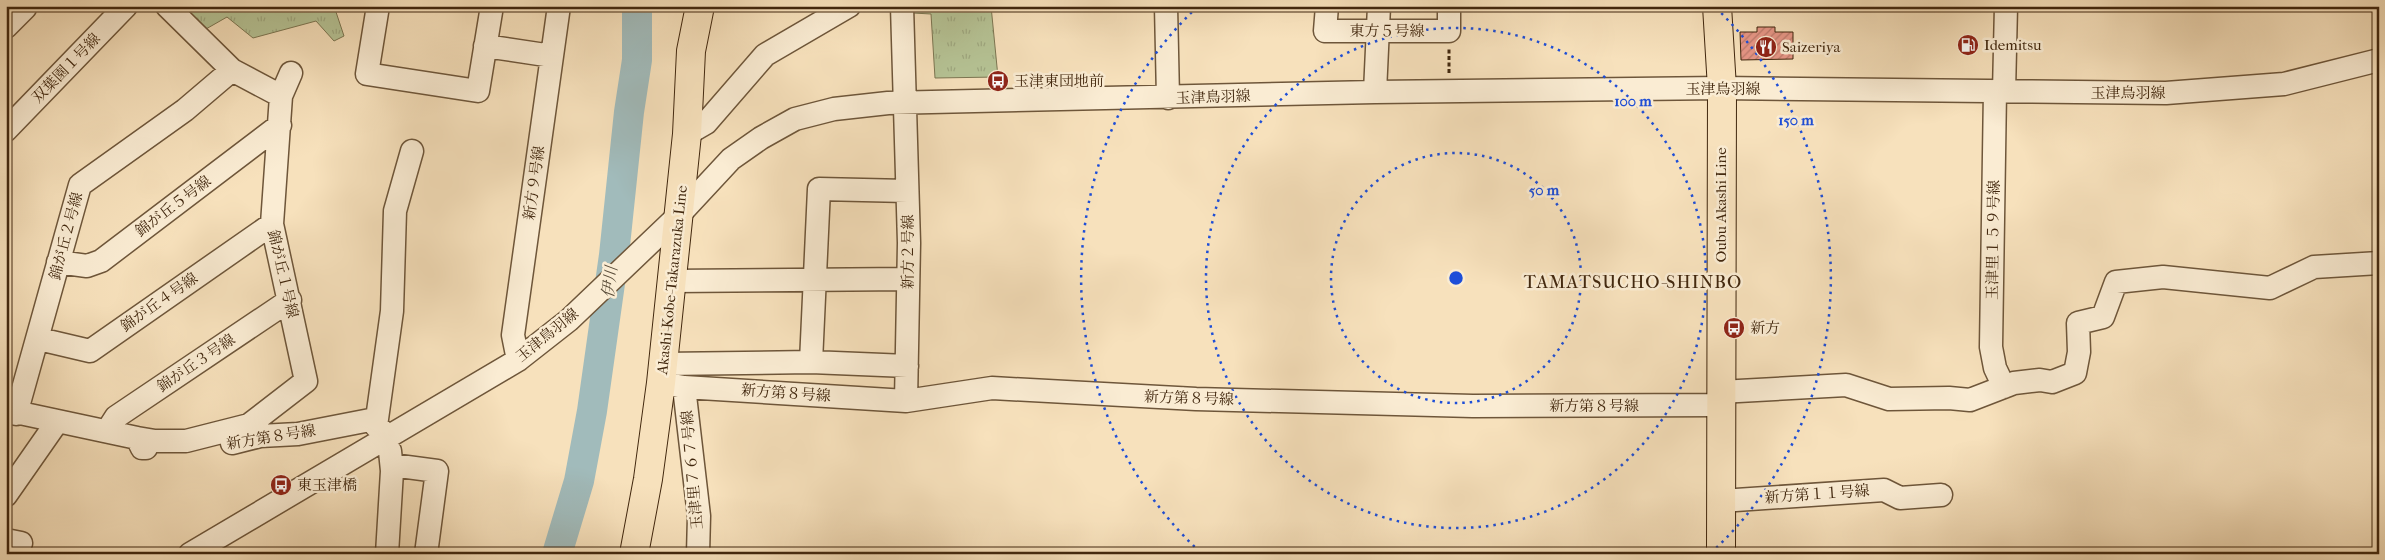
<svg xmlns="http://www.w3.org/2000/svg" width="2385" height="560" font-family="'IM FELL French Canon','Noto Serif JP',serif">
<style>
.grass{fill:url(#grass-tufts);stroke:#7c7652}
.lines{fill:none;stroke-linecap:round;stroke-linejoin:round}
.river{stroke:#a1bbbb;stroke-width:30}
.building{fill:url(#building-hatch);stroke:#41270e}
.minor-casing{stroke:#6e563a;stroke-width:25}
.major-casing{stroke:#41270e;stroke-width:30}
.path{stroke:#41270e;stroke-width:3;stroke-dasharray:4 2.5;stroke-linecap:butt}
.minor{stroke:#faecd3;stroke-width:22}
.major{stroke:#f7e1bc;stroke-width:28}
.ring{fill:none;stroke:#1d4ed8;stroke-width:2.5;stroke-dasharray:2.5 5}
.labels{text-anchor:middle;stroke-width:5;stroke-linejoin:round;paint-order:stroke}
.street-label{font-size:15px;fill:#41270e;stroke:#faecd3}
.poi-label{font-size:15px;fill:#41270e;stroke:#faecd3;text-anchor:start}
.water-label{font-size:16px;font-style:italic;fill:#594c39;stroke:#faecd3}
.quarter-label{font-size:18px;letter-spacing:1px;fill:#41270e;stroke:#faecd3}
.centre{fill:#1d4ed8;stroke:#faecd3;stroke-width:2.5}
.ring-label{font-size:15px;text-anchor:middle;font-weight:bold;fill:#1d4ed8;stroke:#faecd3;stroke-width:5;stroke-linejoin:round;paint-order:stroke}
</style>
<defs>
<pattern id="grass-tufts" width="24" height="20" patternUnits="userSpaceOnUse" patternTransform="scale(1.25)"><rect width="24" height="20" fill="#b6c496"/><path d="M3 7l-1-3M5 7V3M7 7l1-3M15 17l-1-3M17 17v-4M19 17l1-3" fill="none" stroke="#9ea880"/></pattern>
<pattern id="building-hatch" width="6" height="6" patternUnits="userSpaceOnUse" patternTransform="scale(1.25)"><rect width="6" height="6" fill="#e69686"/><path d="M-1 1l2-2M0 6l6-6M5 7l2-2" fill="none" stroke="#bc7a6c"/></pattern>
</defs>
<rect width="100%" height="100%" fill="#f7e1bc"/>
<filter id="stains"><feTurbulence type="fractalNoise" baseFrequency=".004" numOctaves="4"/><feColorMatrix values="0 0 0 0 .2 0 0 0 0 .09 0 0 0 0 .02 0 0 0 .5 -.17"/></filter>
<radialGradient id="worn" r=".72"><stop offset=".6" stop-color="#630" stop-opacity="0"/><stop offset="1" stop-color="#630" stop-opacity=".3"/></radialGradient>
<path class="grass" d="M182,6H334L344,36L334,41L316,21L253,38L227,17L206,29Z
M913,6H991L998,77L935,78L931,14L913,13Z"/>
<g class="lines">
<path class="river" d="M557,554L579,481L592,411L614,255L629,112L637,60V6"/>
</g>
<path class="building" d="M1757,27H1775V32H1793V59L1741,60L1740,32H1757Z"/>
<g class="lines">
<g class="minor-casing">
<path id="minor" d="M378,6L367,74L478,91L492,6
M902,6L909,243L906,401
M1166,6L1168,98
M1327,6L1325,31H1449V6
M6,27L25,8
M485,46L552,56
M1995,91L1991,347L1995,368L2004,387
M1375,92L1379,6
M2004,92L2006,6
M281,96L291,73
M6,130L126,6
M687,134L706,123L765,55L849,6
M58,262L87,266L101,261L280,125
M672,281L908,279
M39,339L90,351L272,224
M518,360L513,335L559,6
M811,362L819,189L907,191
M663,364L811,362L907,366
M661,383L684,387L906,401L992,388L1196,399L1473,406L1720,405
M684,387L699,516L698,554
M1720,392L1846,385L1889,399L1949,398L1970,400L2014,383L2040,380L2052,382L2075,373L2079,352L2078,323L2103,317L2116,282L2163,277L2270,288L2314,267L2379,263
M6,410L137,438L142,448H146
M16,414L80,185L185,110L232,70
M376,426L392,311L395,211L412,151
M107,431L116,417L290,300
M137,438L155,441H186L249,425L306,381L272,224L281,96L232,70L167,6
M232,443L260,436L298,434L370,420L389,437
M392,465L437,471L426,554
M6,495L57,422
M1721,501L1884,490L1900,498L1941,495
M6,540L21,543
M190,554L518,360L569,320L678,216L731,159L761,138L795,119L834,109L888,103L1375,92L1722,88L2166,93L2284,84L2379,60
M387,554L392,471L390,451"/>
</g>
<g class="major-casing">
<path id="major" d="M1717,6L1722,88L1721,554
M634,554L648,479L661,383L687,134L691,51L700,6"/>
</g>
<path class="path" d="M1449,73V49"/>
<use href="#minor" class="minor"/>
<use href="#major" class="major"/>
</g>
<g class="ring">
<circle cx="1456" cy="278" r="125"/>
<circle cx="1456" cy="278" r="250"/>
<path d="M1200 552A375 375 0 0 1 1196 8M1716 8A375 375 0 0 1 1712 552"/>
</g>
<defs>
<g id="fuel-disc" transform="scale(1.125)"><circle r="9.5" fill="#8f2418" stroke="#faecd3"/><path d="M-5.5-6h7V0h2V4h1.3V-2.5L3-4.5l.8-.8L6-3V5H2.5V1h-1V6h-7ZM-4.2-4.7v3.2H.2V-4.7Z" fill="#fff"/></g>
<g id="restaurant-disc" transform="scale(1.125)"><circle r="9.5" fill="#8f2418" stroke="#faecd3"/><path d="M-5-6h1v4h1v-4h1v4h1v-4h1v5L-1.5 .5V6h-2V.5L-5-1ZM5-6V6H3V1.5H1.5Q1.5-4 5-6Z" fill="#fff"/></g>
<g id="bus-disc" transform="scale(1.125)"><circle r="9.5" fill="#8f2418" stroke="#faecd3"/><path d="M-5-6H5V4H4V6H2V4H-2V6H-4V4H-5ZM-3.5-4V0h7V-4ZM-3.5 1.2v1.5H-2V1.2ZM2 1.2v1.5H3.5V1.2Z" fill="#fff"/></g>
</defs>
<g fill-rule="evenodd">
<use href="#fuel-disc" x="1968" y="45"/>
<use href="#restaurant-disc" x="1766" y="47"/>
<use href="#bus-disc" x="998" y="81"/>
<use href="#bus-disc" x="1734" y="328"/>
<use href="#bus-disc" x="281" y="485"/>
</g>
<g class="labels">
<g class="street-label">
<text x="1387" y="36">東方５号線</text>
<text transform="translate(66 68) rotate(-46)" y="5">双葉園１号線</text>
<text x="1723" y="94">玉津鳥羽線</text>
<text x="2128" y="98">玉津鳥羽線</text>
<text transform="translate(1213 97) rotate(-2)" y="5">玉津鳥羽線</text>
<text transform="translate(534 183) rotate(-82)" y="5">新方９号線</text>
<text transform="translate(1721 205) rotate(-90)" y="5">Oubu Akashi Line</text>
<text transform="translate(173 206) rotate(-37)" y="5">錦が丘５号線</text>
<text transform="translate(66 236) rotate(-75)" y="5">錦が丘２号線</text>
<text transform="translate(1993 240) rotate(-89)" y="5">玉津里１５９号線</text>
<text transform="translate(908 252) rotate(-90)" y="5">新方２号線</text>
<text transform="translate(283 274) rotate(77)" y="5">錦が丘１号線</text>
<text transform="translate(672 280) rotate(-84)" y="5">Akashi-Kobe-Takarazuka Line</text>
<text transform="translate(159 302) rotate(-35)" y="5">錦が丘４号線</text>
<text transform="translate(547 335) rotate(-39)" y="5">玉津鳥羽線</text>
<text transform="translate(196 363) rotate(-34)" y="5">錦が丘３号線</text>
<text transform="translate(786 393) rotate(4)" y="5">新方第８号線</text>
<text transform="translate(1189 398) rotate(2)" y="5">新方第８号線</text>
<text x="1594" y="411">新方第８号線</text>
<text transform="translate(271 437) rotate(-9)" y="5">新方第８号線</text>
<text transform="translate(692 470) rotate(-95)" y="5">玉津里７６７号線</text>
<text transform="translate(1817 494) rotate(-4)" y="5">新方第１１号線</text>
</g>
<g class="poi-label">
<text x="1984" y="50">Idemitsu</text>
<text x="1782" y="52">Saizeriya</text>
<text x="1014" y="86">玉津東団地前</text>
<text x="1750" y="333">新方</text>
<text x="297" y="490">東玉津橋</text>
</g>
<g class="water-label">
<text transform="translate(609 282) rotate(-83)" y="6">伊川</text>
</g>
<g class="quarter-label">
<text x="1633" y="288">TAMATSUCHO-SHINBO</text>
</g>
</g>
<circle cx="1456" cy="278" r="8" class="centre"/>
<g class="ring-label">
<text x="1633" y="106">100 m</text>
<text x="1796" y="125">150 m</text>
<text x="1544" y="195">50 m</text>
</g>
<rect width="2385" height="560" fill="none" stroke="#f7e1bc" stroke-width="25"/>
<rect x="8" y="8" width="2370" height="545" fill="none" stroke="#41270e" stroke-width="2.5"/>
<rect x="12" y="12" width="2360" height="535" fill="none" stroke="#41270e"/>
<rect width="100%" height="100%" filter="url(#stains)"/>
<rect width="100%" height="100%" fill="url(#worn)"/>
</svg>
